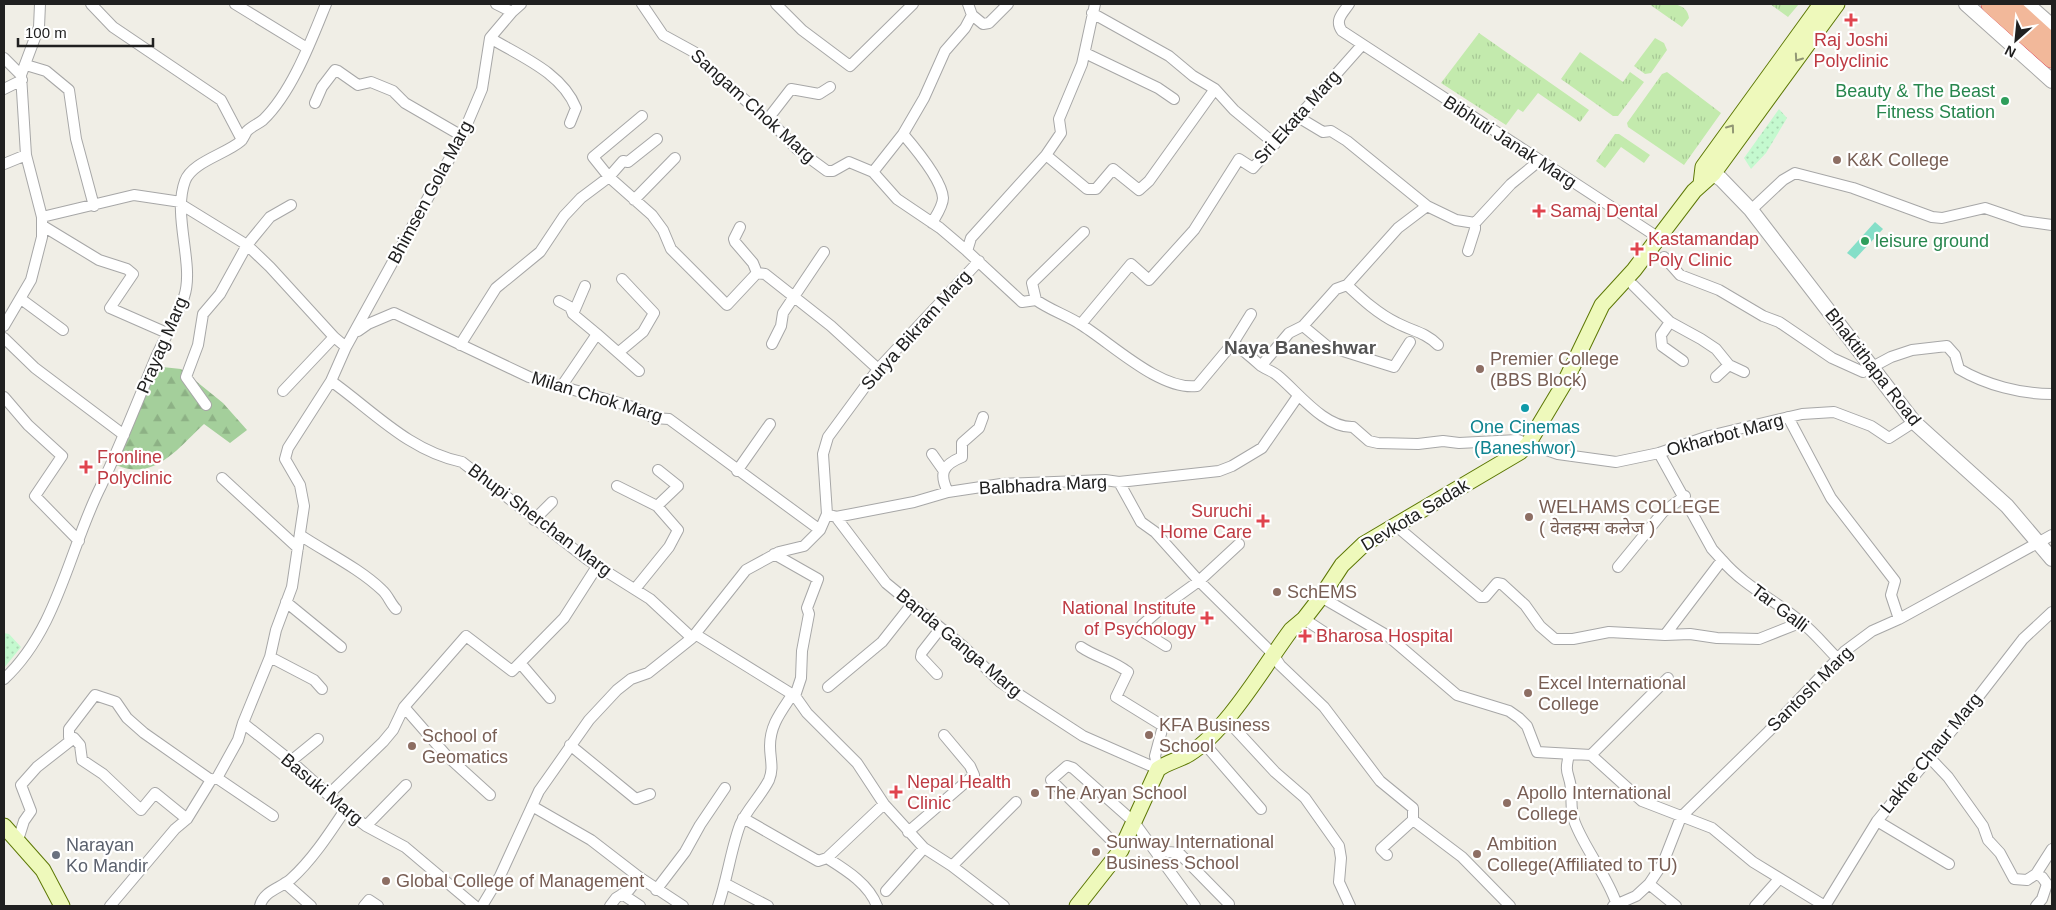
<svg xmlns="http://www.w3.org/2000/svg" width="2056" height="910" font-family="Helvetica,'Noto Sans Devanagari',sans-serif">
<style>
.grass{fill:url(#grass-tufts)}
.forest{fill:url(#forest-firs)}
.park{fill:url(#park-dots)}
.pitch{fill:#85dfc8}
.lines{fill:none;stroke-linecap:round;stroke-linejoin:round}
.minor-casing{stroke:#a7a7a7;stroke-width:12}
.tertiary-casing{stroke:#a7a7a7;stroke-width:16}
.secondary-casing{stroke:#5d7805;stroke-width:17}
.trunk-casing{stroke:#db274d;stroke-width:19}
.minor{stroke:#fff;stroke-width:10}
.tertiary{stroke:#fff;stroke-width:14}
.secondary{stroke:#eef9bb;stroke-width:15}
.trunk{stroke:#f2b89a;stroke-width:18}
.oneway{stroke:#919775}
.health-dot{fill:#e0444e;stroke:#fff;stroke-width:2}
.leisure-dot{fill:#2e9e5b;stroke:#fff;stroke-width:2}
.education-dot{fill:#8d6e63;stroke:#fff;stroke-width:2}
.culture-dot{fill:#0f9aa8;stroke:#fff;stroke-width:2}
.worship-dot{fill:#6b7280;stroke:#fff;stroke-width:2}
.labels{text-anchor:middle;stroke-width:4.5;stroke-linejoin:round;paint-order:stroke}
.health-label{font-size:18px;fill:#be3a42;stroke:#fff;text-anchor:start}
.leisure-label{font-size:18px;fill:#27864d;stroke:#fff;text-anchor:end}
.street-label{font-size:18px;fill:#202020;stroke:#fff}
.education-label{font-size:18px;fill:#785e54;stroke:#fff;text-anchor:start}
.culture-label{font-size:18px;fill:#0d838f;stroke:#fff}
.worship-label{font-size:18px;fill:#5b616d;stroke:#fff;text-anchor:start}
.neighbourhood-label{font-size:19px;font-weight:bold;fill:#535353;stroke:#fff}
</style>
<defs>
<pattern id="grass-tufts" width="24" height="20" patternUnits="userSpaceOnUse" patternTransform="scale(1.25)"><rect width="24" height="20" fill="#c3eaad"/><path d="M3 7l-1-3M5 7V3M7 7l1-3M15 17l-1-3M17 17v-4M19 17l1-3" fill="none" stroke="#a7c895"/></pattern>
<pattern id="forest-firs" width="22" height="20" patternUnits="userSpaceOnUse" patternTransform="scale(1.25)"><rect width="22" height="20" fill="#a4cf9b"/><path d="M5 1l3.5 6h-7zM16 11l3.5 6h-7z" fill="#8db185"/></pattern>
<pattern id="park-dots" width="8" height="8" patternUnits="userSpaceOnUse" patternTransform="scale(1.25)"><rect width="8" height="8" fill="#c4f9cf"/><path d="M2 2h.1M6 6h.1" fill="none" stroke="#a8d5b1" stroke-width="1.8" stroke-linecap="round"/></pattern>
</defs>
<rect width="100%" height="100%" fill="#f0eee6"/>
<path class="grass" d="M1649,4C1662,4 1687,0 1689,18L1682,27Z
M1770,4H1799L1788,17Z
M1479,33L1589,110L1580,122L1538,93L1523,112L1518,109L1506,125L1441,83Z
M1655,38L1664,43L1667,50L1651,73L1645,74L1634,66Z
M1580,52L1623,82L1630,72L1644,82L1618,116H1613L1561,79Z
M1667,72L1721,113L1684,165L1628,127L1627,123L1662,74Z
M1615,134H1619L1650,155L1644,163L1621,147L1605,168L1596,161Z"/>
<path class="forest" d="M153,366L181,369L223,403L247,430L230,443L204,424C178,448 154,482 116,465Z"/>
<path class="park" d="M1779,109L1787,118L1766,153L1751,169L1744,158Z
M4,633L9,634L21,647L4,668Z"/>
<path class="pitch" d="M1875,222L1883,229L1855,259L1847,253Z"/>
<g class="lines">
<g class="minor-casing">
<path id="minor" d="M91,4L113,27L221,100L242,140
M235,4L307,48
M496,4L512,12
M642,4L663,35L694,52L706,66L775,126L797,149L827,171H833L849,162L873,172L897,199L940,228L967,251
M776,4L802,30L850,66L913,4
M968,4L972,15L983,24L989,23L1008,4
M1095,4L1082,64L1059,119L1061,133L1046,155L971,238L967,251L1022,302L1036,300C1050,310 1066,315 1080,324C1110,342 1160,391 1197,386L1233,343C1243,350 1251,357 1260,365C1265,369 1272,371 1277,375C1298,392 1324,428 1353,427L1369,441L1378,443L1418,444L1443,441L1459,443L1518,440L1558,454L1616,462L1659,453L1709,436L1802,414L1834,412L1871,426L1889,438L1914,422
M1349,4C1343,13 1334,20 1342,31L1659,238
M490,38C522,57 562,73 576,108L570,123
M1085,53L1158,88L1174,99
M4,58L21,75
M26,65L46,71L69,90L76,139L94,206
M4,89L22,80
M1215,89L1234,110L1275,144
M315,103L322,87L335,70L338,71L358,85L371,82L393,91L405,103L462,136
M642,116L593,157L609,177L652,215L663,230L671,249L727,305L757,273L765,274L831,326L878,369
M1298,117L1323,132L1331,131L1347,141L1427,206
M767,120L791,89L819,94L830,87
M903,134C915,148 942,180 943,198C943,206 936,216 932,223
M1046,155L1087,189H1096L1113,169L1139,190L1149,181L1215,89L1193,76L1169,56L1092,13
M4,164L26,155
M873,172L903,134L924,98L945,51L965,28L972,15
M634,200L675,158
M182,205L247,245L270,217L291,205
M1751,210L1783,180L1795,173L1853,188L1932,217L1942,218L1985,208L2023,221L2052,225
M42,217L134,195L181,202
M43,226L99,260L127,269L133,274L110,308L167,333
M740,227L734,239L735,242L753,263L757,273
M1468,251L1475,229V223
M1664,257L1680,275L1719,290L1763,316L1779,322L1832,358L1863,372L1891,357L1912,350L1947,346L1955,355L1959,369C1986,385 2021,394 2052,394
M1347,285C1362,299 1378,314 1397,323C1412,331 1425,332 1438,345
M1633,285L1670,322L1701,339L1716,349L1729,365L1744,372
M21,299L63,330
M1036,300L1032,283L1084,232
M559,301L570,307L573,314
M1670,322L1661,335L1662,346L1683,361
M1081,324L1131,264L1149,280L1194,230L1239,159L1253,168L1362,45
M4,326L31,280L42,237V217L26,155L21,75L39,27L40,4
M1303,326L1327,346L1394,367L1410,342
M358,331L368,324L394,313L529,377L633,407L654,418L669,419L820,530
M597,334L639,371
M4,338L35,368L124,435
M1233,343L1251,314
M772,344L781,326L783,313L824,252
M460,345L496,288L540,252L564,216L581,198L609,177L623,161L628,162L657,139
M619,352L643,332L654,313L622,279
M1261,366L1289,333L1303,326L1336,289L1347,285L1398,228L1427,206L1456,220L1475,223L1511,184L1539,161
M1716,377L1729,365
M331,381C373,411 409,451 462,462L588,560L650,599L692,638
M561,387L597,334L573,314L585,286
M283,391L334,337
M4,397L28,425L62,456L35,496L79,541
M206,405L186,377L198,345L203,314L220,294L247,245L270,267L334,337L346,347
M1788,417L1831,498L1895,581L1891,595L1899,619
M932,454L944,471
M737,471L770,424
M222,478L298,548
M1119,482L1141,522L1155,532L1199,581L1273,654L1280,665L1324,707L1380,781L1413,808V820L1462,857L1510,906
M617,486L657,506
M948,492C939,474 942,465 962,457V443L979,428L983,417
M827,514L836,517L914,502L948,492L1001,484L1105,480L1119,482L1219,471L1232,466L1262,448L1298,396
M836,517L886,583L964,647L1000,682L1083,736L1158,769
M534,520L552,502
M1395,525L1480,597H1485L1497,583L1502,584L1525,605L1540,626L1555,639H1573L1609,632L1665,635L1722,560L1712,549L1659,453
M300,535C327,553 359,568 382,590C388,595 390,603 396,609
M774,554L818,579L807,608L809,614L802,651L801,678L795,696
M1722,560C1744,586 1775,600 1801,622C1814,632 1825,646 1837,658
M1618,567L1663,512L1685,496
M635,589L669,547L678,530L657,506L678,486L658,470
M1321,597L1388,636L1457,695L1509,711L1519,718L1527,726L1537,752L1591,755L1642,801L1712,828L1753,862L1825,906
M286,602L341,647
M1304,619L1330,636
M695,634L795,696L807,713L857,763L884,804L924,848L952,866L1004,906
M1665,635L1690,634L1717,638L1759,639L1802,622
M1166,646L1145,633L1142,625L1163,607L1199,581L1239,544
M1081,647C1097,658 1111,659 1128,672L1116,697L1163,726L1155,756L1158,769
M270,657L314,680L322,689
M521,664L550,698
M937,674L921,657L922,652L940,629
M4,679C58,629 69,549 101,486C121,444 138,400 156,357C165,337 177,318 184,297C195,265 172,216 185,181C192,162 226,154 241,141C244,138 245,134 247,131C252,126 258,124 263,120C292,92 311,41 326,4
M828,687L882,642L912,604
M404,707L446,755L490,795
M1226,719L1275,772L1305,798L1339,846L1341,858L1339,882L1350,906
M243,723L291,761L345,810L366,826L405,847L475,906
M74,738L80,745L82,760L103,774L141,810L155,793L187,819
M1203,742L1261,809
M570,745L636,799L650,794
M1569,755C1564,774 1569,772 1571,788C1572,800 1570,811 1575,823C1586,851 1607,875 1617,905
M1591,755L1668,678
M1929,757L1948,777L1983,826L1988,840L2000,853L2014,879L2027,880L2036,874L2052,849
M291,761L318,739
M217,778L273,816
M329,794L383,742L393,730L404,707L466,636L512,671L564,618L598,565
M532,806L591,840L639,877L683,906
M743,818L818,861L827,858L884,804
M1877,821L1949,864
M366,826L406,785
M908,832L974,775L970,766L944,735
M18,840L24,821L31,811L21,785L37,767L74,738L69,737V729L95,695L116,702L127,718L144,733L211,780
M1152,844L1168,852L1179,853L1229,904
M1121,850L1051,780L1067,766L1073,768L1134,822L1195,906
M1387,855L1381,849L1413,820
M827,858C846,870 869,884 877,906
M952,866L1016,802
M2036,874L2042,877L2047,884L2042,899L2036,906
M285,883L311,906
M726,884L768,906
M1649,884L1676,906
M656,890L685,852L700,825L725,788
M886,891L924,848
M622,894L640,906
M110,906L175,829L187,819L211,780L217,778L238,740L243,723L270,657L276,630L292,587L304,506L300,485L285,459L288,448L331,381L346,347L462,136L482,89L490,38L512,12L521,4
M260,906C263,891 281,888 291,879C312,860 329,834 345,810
M364,906L369,900L378,906
M482,906L500,876L539,791L589,720L617,690L631,679L648,673L692,638L746,570L779,552L804,546L820,530L827,514L823,454L828,437L878,369L979,261
M610,906L616,898L629,890L639,877
M718,906C727,880 731,849 740,825C747,809 761,796 769,780C774,768 770,759 770,746C770,725 781,712 792,695
M1613,906L1636,896L1649,884L1663,863L1681,817L1768,732L1845,651L1872,631L1899,619L2052,535
M1755,906L1779,879
M1825,906L1877,821L1958,723L2023,639L2052,612"/>
</g>
<g class="tertiary-casing">
<path id="tertiary" d="M1966,4L2052,81
M2027,4L2052,26
M1704,168L1721,179L1751,210L1914,422L2007,506L2052,559"/>
</g>
<g class="secondary-casing">
<path id="secondary" d="M1701,184L1703,167L1821,4
M4,826L43,870L62,906
M1077,906L1121,850L1158,769C1168,762 1179,760 1189,754C1227,731 1264,666 1291,630L1304,619L1321,597L1342,565L1364,544L1520,452L1528,444L1565,382L1602,305L1634,270L1694,191L1713,174L1837,4"/>
</g>
<g class="trunk-casing">
<path id="trunk" d="M1990,4L2052,59
M2009,4L2052,43"/>
</g>
<use href="#minor" class="minor"/>
<use href="#tertiary" class="tertiary"/>
<use href="#secondary" class="secondary"/>
<use href="#trunk" class="trunk"/>
</g>
<defs><path id="oneway-chevron" d="M-2-3.5L2.5 0L-2 3.5" fill="none" stroke-width="1.6" stroke-linecap="round" stroke-linejoin="round" transform="scale(1.25)"/></defs>
<g class="oneway">
<use href="#oneway-chevron" transform="translate(1798 58) rotate(125)"/>
<use href="#oneway-chevron" transform="translate(1731 128) rotate(-54)"/>
</g>
<g class="health-dot">
<path d="M1848.5 12.5h5v5h5v5h-5v5h-5v-5h-5v-5h5z"/>
<path d="M1536.5 203.5h5v5h5v5h-5v5h-5v-5h-5v-5h5z"/>
<path d="M1634.5 241.5h5v5h5v5h-5v5h-5v-5h-5v-5h5z"/>
<path d="M83.5 459.5h5v5h5v5h-5v5h-5v-5h-5v-5h5z"/>
<path d="M1260.5 513.5h5v5h5v5h-5v5h-5v-5h-5v-5h5z"/>
<path d="M1204.5 610.5h5v5h5v5h-5v5h-5v-5h-5v-5h5z"/>
<path d="M1302.5 628.5h5v5h5v5h-5v5h-5v-5h-5v-5h5z"/>
<path d="M893.5 784.5h5v5h5v5h-5v5h-5v-5h-5v-5h5z"/>
</g>
<g class="leisure-dot">
<circle cx="2005" cy="101" r="5"/>
<circle cx="1865" cy="241" r="5"/>
</g>
<g class="education-dot">
<circle cx="1837" cy="160" r="5"/>
<circle cx="1480" cy="369" r="5"/>
<circle cx="1529" cy="517" r="5"/>
<circle cx="1277" cy="592" r="5"/>
<circle cx="1528" cy="693" r="5"/>
<circle cx="1149" cy="735" r="5"/>
<circle cx="412" cy="746" r="5"/>
<circle cx="1035" cy="793" r="5"/>
<circle cx="1507" cy="803" r="5"/>
<circle cx="1096" cy="852" r="5"/>
<circle cx="1477" cy="854" r="5"/>
<circle cx="386" cy="881" r="5"/>
</g>
<circle class="culture-dot" cx="1525" cy="408" r="5"/>
<circle class="worship-dot" cx="56" cy="855" r="5"/>
<g class="labels">
<g class="health-label">
<text x="1851" y="46" text-anchor="middle">Raj Joshi<tspan x="1851" dy="21">Polyclinic</tspan></text>
<text x="1550" y="217">Samaj Dental</text>
<text x="1648" y="245">Kastamandap<tspan x="1648" dy="21">Poly Clinic</tspan></text>
<text x="97" y="463">Fronline<tspan x="97" dy="21">Polyclinic</tspan></text>
<text x="1252" y="517" text-anchor="end">Suruchi<tspan x="1252" dy="21">Home Care</tspan></text>
<text x="1196" y="614" text-anchor="end">National Institute<tspan x="1196" dy="21">of Psychology</tspan></text>
<text x="1316" y="642">Bharosa Hospital</text>
<text x="907" y="788">Nepal Health<tspan x="907" dy="21">Clinic</tspan></text>
</g>
<g class="leisure-label">
<text x="1995" y="97">Beauty &amp; The Beast<tspan x="1995" dy="21">Fitness Station</tspan></text>
<text x="1875" y="247" text-anchor="start">leisure ground</text>
</g>
<g class="street-label">
<text transform="translate(753 106) rotate(42)" y="6">Sangam Chok Marg</text>
<text transform="translate(1297 117) rotate(-48)" y="6">Sri Ekata Marg</text>
<text transform="translate(1510 142) rotate(33)" y="6">Bibhuti Janak Marg</text>
<text transform="translate(430 192) rotate(-62)" y="6">Bhimsen Gola Marg</text>
<text transform="translate(916 330) rotate(-48)" y="6">Surya Bikram Marg</text>
<text transform="translate(162 345) rotate(-67)" y="6">Prayag Marg</text>
<text transform="translate(1873 367) rotate(52)" y="6">Bhaktithapa Road</text>
<text transform="translate(597 397) rotate(17)" y="6">Milan Chok Marg</text>
<text transform="translate(1725 435) rotate(-15)" y="6">Okharbot Marg</text>
<text transform="translate(1043 485) rotate(-3)" y="6">Balbhadra Marg</text>
<text transform="translate(1415 515) rotate(-31)" y="6">Devkota Sadak</text>
<text transform="translate(540 520) rotate(37)" y="6">Bhupi Sherchan Marg</text>
<text transform="translate(1780 608) rotate(37)" y="6">Tar Galli</text>
<text transform="translate(959 643) rotate(40)" y="6">Banda Ganga Marg</text>
<text transform="translate(1810 689) rotate(-45)" y="6">Santosh Marg</text>
<text transform="translate(1931 753) rotate(-51)" y="6">Lakhe Chaur Marg</text>
<text transform="translate(322 789) rotate(40)" y="6">Basuki Marg</text>
</g>
<g class="education-label">
<text x="1847" y="166">K&amp;K College</text>
<text x="1490" y="365">Premier College<tspan x="1490" dy="21">(BBS Block)</tspan></text>
<text x="1539" y="513">WELHAMS COLLEGE<tspan x="1539" dy="21">( वेलहम्स कलेज )</tspan></text>
<text x="1287" y="598">SchEMS</text>
<text x="1538" y="689">Excel International<tspan x="1538" dy="21">College</tspan></text>
<text x="1159" y="731">KFA Business<tspan x="1159" dy="21">School</tspan></text>
<text x="422" y="742">School of<tspan x="422" dy="21">Geomatics</tspan></text>
<text x="1045" y="799">The Aryan School</text>
<text x="1517" y="799">Apollo International<tspan x="1517" dy="21">College</tspan></text>
<text x="1106" y="848">Sunway International<tspan x="1106" dy="21">Business School</tspan></text>
<text x="1487" y="850">Ambition<tspan x="1487" dy="21">College(Affiliated to TU)</tspan></text>
<text x="396" y="887">Global College of Management</text>
</g>
<g class="culture-label">
<text x="1525" y="433">One Cinemas<tspan x="1525" dy="21">(Baneshwor)</tspan></text>
</g>
<g class="worship-label">
<text x="66" y="851">Narayan<tspan x="66" dy="21">Ko Mandir</tspan></text>
</g>
<g class="neighbourhood-label">
<text x="1300" y="354">Naya Baneshwar</text>
</g>
</g>
<rect width="2056" height="910" fill="none" stroke="#202020" stroke-width="10"/>
<g transform="translate(2016 40) rotate(207)" stroke="#ffffff" stroke-width="4" paint-order="stroke">
<path d="M0-4L9 19L0 12L-9 19Z" fill="#202020"/>
<text y="-8" font-size="14" font-weight="bold" text-anchor="middle" fill="#202020">N</text>
</g>
<path d="M18 38v8h135v-8" fill="none" stroke="#202020" stroke-width="2.5"/>
<text x="25" y="38" font-size="15" fill="#202020" stroke="#ffffff" stroke-width="4" paint-order="stroke">100 m</text>
</svg>
